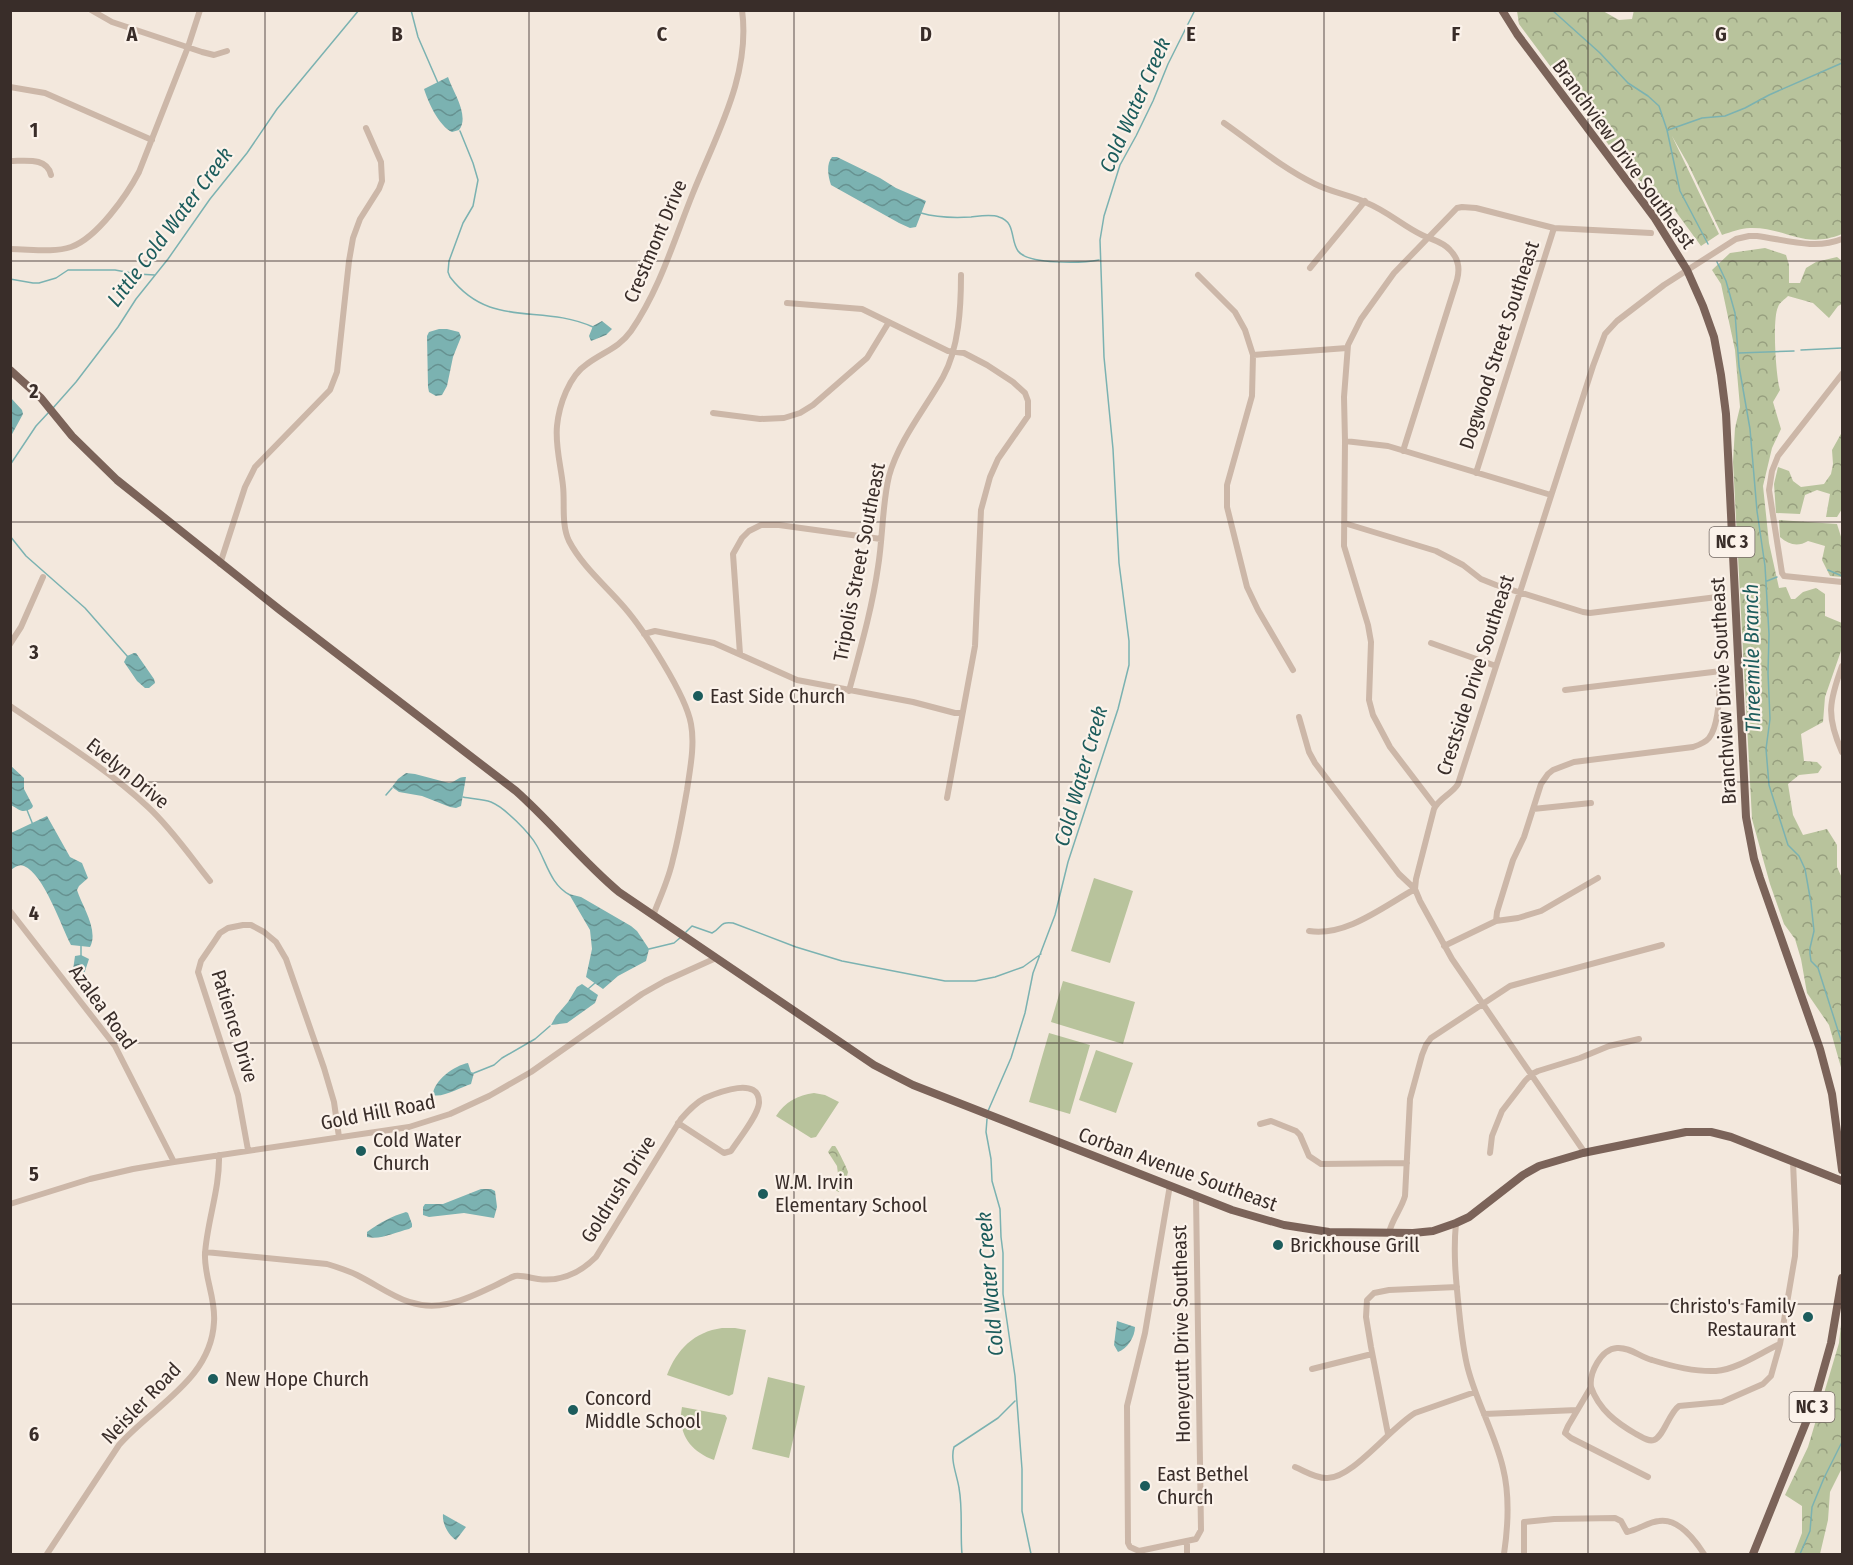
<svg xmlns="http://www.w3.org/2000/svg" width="1853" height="1565" font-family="'Fira Sans Condensed',sans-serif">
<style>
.grass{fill:#b8c39c}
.forest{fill:url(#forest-crowns)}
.water{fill:url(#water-waves)}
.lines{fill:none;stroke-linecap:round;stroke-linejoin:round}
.stream{stroke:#7bb2b1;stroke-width:1.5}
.minor{stroke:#ccb7a8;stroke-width:6}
.major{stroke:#7b6359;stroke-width:8}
.grid{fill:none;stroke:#392d29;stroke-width:1.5;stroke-opacity:0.55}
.poi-dot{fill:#1c5c5c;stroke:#fbf2ea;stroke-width:2}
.labels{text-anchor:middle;stroke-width:4.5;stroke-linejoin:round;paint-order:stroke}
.shield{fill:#fbf2ea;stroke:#736863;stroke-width:1.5}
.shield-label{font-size:18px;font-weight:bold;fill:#392d29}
.street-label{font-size:20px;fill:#392d29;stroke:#fbf2ea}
.poi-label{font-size:20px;fill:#392d29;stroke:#fbf2ea;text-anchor:start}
.water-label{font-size:21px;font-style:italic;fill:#1c5c5c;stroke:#fbf2ea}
.grid-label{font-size:20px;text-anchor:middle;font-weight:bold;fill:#392d29;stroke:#fbf2ea;stroke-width:4.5;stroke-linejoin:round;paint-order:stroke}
</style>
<defs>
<pattern id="forest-crowns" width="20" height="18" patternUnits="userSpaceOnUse" patternTransform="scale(1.5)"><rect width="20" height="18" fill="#b8c39c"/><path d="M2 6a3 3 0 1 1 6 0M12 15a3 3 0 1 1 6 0" fill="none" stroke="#979f7f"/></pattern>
<pattern id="water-waves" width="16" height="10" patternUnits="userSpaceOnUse" patternTransform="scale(1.5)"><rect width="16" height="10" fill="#7bb2b1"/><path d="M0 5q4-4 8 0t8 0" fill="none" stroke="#669190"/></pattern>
</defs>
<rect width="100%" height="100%" fill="#f3e8dd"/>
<path class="grass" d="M1094,878L1133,891L1110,963L1071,951Z
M1063,981L1135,1002L1123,1044L1051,1022Z
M1049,1033L1090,1045L1070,1114L1029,1102Z
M1096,1050L1133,1063L1116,1113L1079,1100Z
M814,1093L825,1095L839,1102L816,1137L811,1138L776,1116C785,1102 798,1095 814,1093Z
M722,1328H735L746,1330L733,1394L729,1396L667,1375C677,1349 694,1332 722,1328Z
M768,1377L805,1386L789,1458L752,1449Z
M682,1407L725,1415L727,1418L714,1460C690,1451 677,1433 682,1407Z"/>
<path class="forest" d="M1634,10L1842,11V234C1803,250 1786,227 1750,228C1741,228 1731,232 1722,235L1688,164L1672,136L1719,234L1701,246L1671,205L1664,206L1652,199L1641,182L1627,166L1618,148H1611L1519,24L1517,11H1603L1619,20L1632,19Z
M1765,248L1786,255L1789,265V283H1800L1806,268L1816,262L1837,257L1842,261V304L1838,306L1829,318L1813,303L1788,296C1785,299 1779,303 1778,307C1772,319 1776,377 1780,390L1773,402L1781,429L1772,448L1763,486L1769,543L1779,588L1786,587L1791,599H1795L1803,592L1816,588L1825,594V616L1842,623V648L1825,697L1823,722L1801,734L1804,761L1817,762L1822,767L1818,773L1799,775L1788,784L1793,815L1803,835L1827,829L1837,845V867L1842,878V1071L1829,1025L1807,993L1801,959L1795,939L1784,924L1770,884L1752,819L1733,462L1735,428L1740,407L1735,350L1721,284L1712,270L1730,253Z
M1842,432V509L1837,517H1826L1830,494L1817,490L1805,495L1800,514L1776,513L1774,484L1778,467L1789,471L1793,481L1801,487L1824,484L1831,474L1833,464L1832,450Z
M1779,520L1837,524L1842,540V577L1830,576L1822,560L1825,546L1808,541C1798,547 1789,545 1780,537Z
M832,1146H835C837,1148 847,1168 848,1172L845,1184L841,1185L839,1192L830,1188L838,1174L837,1166L828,1152Z
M1842,1315V1468L1830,1492L1828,1520L1820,1554H1794L1802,1533V1506L1785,1495L1808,1447L1839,1343Z"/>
<path class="water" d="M448,77C453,92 470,116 459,130L452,132C439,126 428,102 424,89Z
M832,157H837L880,178L896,188L926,201L916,227L910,228L899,223L831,185C828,176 826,164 832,157Z
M602,321L612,329L606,335L591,341L589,336L593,326Z
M439,329H447L459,332L461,337L453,357L447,386L442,395L436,396L429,392L428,387L427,336L429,332Z
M11,398L22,410L23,414L11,436Z
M134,653H136L154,679L155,683L149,688H145L137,681L124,662L127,656Z
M10,765L24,778V789L33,806L32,808C22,814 20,810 11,805Z
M406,773L415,774L449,783C456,782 458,776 466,777L461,806L456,808L450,807L422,796L399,792L392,787L398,779Z
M47,816L70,857L82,863L88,878L79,886L77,890C82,906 99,930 90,947L71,945C61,926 44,874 24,866C19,864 15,867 11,870V833Z
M569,894L581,897L631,926L637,931L649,949L646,961L618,976L603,989L586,977L592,949L590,930Z
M81,955L89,959L84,974L79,978L75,974L73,970L75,956Z
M582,984L598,995L595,1003L567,1023L551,1025L556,1016L568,1002L577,987Z
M468,1063L471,1072L474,1073L471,1084C461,1087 443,1098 433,1095C433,1081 455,1065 468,1063Z
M481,1189H491L495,1191L497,1207L494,1218L464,1213L429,1217L423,1215V1207L425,1204H443Z
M406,1212L408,1213L412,1224V1227L409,1229C396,1232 381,1240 367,1237V1232C379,1223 392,1216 406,1212Z
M1117,1321L1135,1327C1135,1337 1127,1349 1118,1352L1114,1345Z
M443,1514L466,1527L456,1540C448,1535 442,1523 443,1514Z"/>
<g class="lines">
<path class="stream" d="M411,10L418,37L438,83
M1552,10L1600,53L1628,83L1648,96L1659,106L1667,130L1680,191L1708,244
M1668,130L1702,118L1725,116L1745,108L1769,95L1842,63
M460,131L473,163L478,180L473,206L463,223L449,261L448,272L450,277C491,330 540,303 593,327
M921,213C938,218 954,218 971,217C980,216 991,214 999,217C1016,222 1010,240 1018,251C1028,265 1083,263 1099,260
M1717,262L1726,281L1735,313L1739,366L1750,429L1757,511L1765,566L1769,634L1768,673L1770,719L1766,749L1769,785L1788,845L1799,856L1805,869L1811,903L1814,931L1810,948V954L1811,961L1818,968L1842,1043
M10,279L33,283H39L56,278L68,270H115L137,274L155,275
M1801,350L1842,348
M1739,353L1794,351
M53,408L76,382L118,327L136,299L168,259L210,199L247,153L277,109L359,10
M10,465L36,426L49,412
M10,536L26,556L85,608L128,657
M1828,570L1842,576
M1767,581L1777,577
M386,795L392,788
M463,797C472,799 482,799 491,802C504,807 530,833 537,846C547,864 551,885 570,895
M27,810L33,825
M686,932L692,926L712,933C722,928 719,921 733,923L796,947L842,961L945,981H975L995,977L1023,967L1041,954
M649,949L674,943L681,937
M81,956V946
M588,989L595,983
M474,1073L494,1065L502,1058L535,1039L550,1026
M988,1111L1011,1058L1025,1013L1033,973L1055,915L1068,862L1118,709L1129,665V641L1119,563L1113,449L1104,357L1100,240L1104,216L1120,165L1136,136L1153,101L1168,64L1195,10
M987,1119L986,1132L991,1159L992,1181L1000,1209L1001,1237L1003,1253V1294L1015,1376L1022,1469V1511L1031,1554
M962,1554C960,1533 963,1510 959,1488C957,1475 950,1460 954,1447L998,1418L1015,1401
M1800,1554L1810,1531L1812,1507L1824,1478L1842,1442"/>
<path class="minor" d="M91,10L112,22L202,52L214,55L227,51
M10,87L45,93L152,140
M1224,123C1254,144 1282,168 1315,184C1333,193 1351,195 1367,203C1387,211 1403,226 1422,235C1432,240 1442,241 1450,250C1458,258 1460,269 1457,280L1403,451
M10,161C26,161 47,157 51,175
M10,249C30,249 53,253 71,247C97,238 127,195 139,172L188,47L200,10
M1310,268L1365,201
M1198,275L1235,312L1245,330L1253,355L1252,396L1227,485V507L1247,587L1258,610L1293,670
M787,303L862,309L948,351L964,353L987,365L1013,382L1025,393L1028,401V416L998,459L990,477L981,510L975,646L947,798
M1253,355L1347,348
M1842,374L1778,456L1772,471L1769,490L1782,573L1784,576L1842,582
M713,413L760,419L784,418L800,413L813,405L867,358L889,322
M1345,441L1388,446L1551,495
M1476,473L1554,228
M1344,523L1436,551L1463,565L1481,579L1496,585L1583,612L1590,613L1717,597
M220,564L245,487L255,467L330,390L337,372L349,261L353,238L360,219L379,189L382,181L381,162L366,128
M644,634L655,631L714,643L797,680L913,702L955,713H962
M1431,643L1496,666
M10,644L21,627L43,577
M740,654L733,554L742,538L749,531L761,525H779L881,539
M1842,666C1829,702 1826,716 1842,752
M849,691C860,650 872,609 878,567C883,537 882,505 889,476C899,440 925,409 943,377C959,348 961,307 961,275
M10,706C57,738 106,768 148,807C171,828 190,856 210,881
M1299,717L1309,752L1315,763L1399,874L1415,889C1384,906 1346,937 1309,931
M1435,806L1390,747L1373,715L1369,700L1371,642L1368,625L1344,546L1345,441L1344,397L1348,345L1361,319L1394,273L1457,208L1462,207L1476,208L1554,228L1651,233
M1533,809L1591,803
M10,911L115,1046L174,1162
M653,916C660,897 669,879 673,859C679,836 683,813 687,790C690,769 695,745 691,724C686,695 644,630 624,607C606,586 582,566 569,541C561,524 565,503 563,486C561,466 555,446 557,426C559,405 569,376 587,364C603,352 619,348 631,331C660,289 674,240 693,193C716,135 751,75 742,10
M1496,921L1497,912L1513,860L1524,837L1541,784L1548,774L1553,770L1574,762L1693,747C1699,745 1705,743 1709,738C1720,724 1719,689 1721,671L1565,690
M1444,946L1496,921L1518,918L1541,911L1598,878
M1260,1124L1271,1121L1296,1131L1300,1135L1309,1156L1321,1164L1407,1163
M248,1150L238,1095L198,972L201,961L214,942L220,933L228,928L243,925H251L264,932L276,942L286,959L324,1068L334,1102L339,1137
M1490,1153L1492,1136L1502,1111L1525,1081L1532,1074L1538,1071L1580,1058L1609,1046L1639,1039
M1585,1153L1452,959L1420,901L1415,889L1416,879L1434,809C1439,798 1452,794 1458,784L1593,366L1605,334L1617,321L1664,285L1736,239L1749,236H1757C1786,240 1815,250 1842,239
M1170,1185L1145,1333L1127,1406L1128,1543L1130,1547L1139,1551L1196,1539L1201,1530L1196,1196
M10,1204L90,1179L133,1169L174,1162L409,1127L450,1114L489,1096L531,1072L642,994L665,981L716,958
M1456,1223C1453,1253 1456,1281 1459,1310C1461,1330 1463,1350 1468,1369C1477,1403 1495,1434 1503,1468C1510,1496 1508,1527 1504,1554
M1389,1233C1392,1219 1401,1210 1405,1196L1410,1099L1422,1055L1426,1045L1431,1038L1510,986L1662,945
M205,1252L327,1264C337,1267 347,1270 357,1275C387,1290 410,1312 447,1304C464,1301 479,1293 494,1286C501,1283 508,1278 515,1276C522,1275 531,1278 538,1279C561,1282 580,1273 596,1257L681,1119C688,1111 695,1103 705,1098C719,1092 760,1076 759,1103C758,1116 738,1140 731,1151L724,1153L678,1123
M1312,1369L1372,1354
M1591,1387C1599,1410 1617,1423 1636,1434C1642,1437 1648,1442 1654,1440C1664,1436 1669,1413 1679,1406L1722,1402L1763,1384L1771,1376L1780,1344
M1484,1414L1577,1410
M1388,1434L1371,1347L1366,1317L1367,1300L1374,1293L1389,1290L1457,1287
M1295,1467C1305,1471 1315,1478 1326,1478C1351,1480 1390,1428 1415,1413L1475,1392
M1648,1477L1571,1438L1565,1433L1568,1426L1591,1387C1589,1373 1601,1349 1617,1348C1630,1347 1640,1357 1652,1360C1671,1366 1696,1372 1716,1371C1738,1369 1760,1353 1780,1344L1795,1256L1796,1230L1793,1162
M1187,1541V1554
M47,1554L119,1445C153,1406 211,1380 214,1322C216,1299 204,1277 205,1254C207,1221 220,1189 219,1155
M1524,1554V1522L1554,1519L1615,1518L1621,1521L1627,1532C1638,1530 1648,1522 1659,1521C1678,1518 1695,1540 1704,1554"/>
<path class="major" d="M1502,10L1517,34L1654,217L1687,270L1703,306L1714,337L1721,375L1726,414L1746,817L1754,859L1760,878L1820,1049L1832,1094L1842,1170
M10,370L41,398L72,436L117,480L280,610L516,791C552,823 582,861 619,892L874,1065L913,1085L1232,1210L1284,1225L1329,1232L1413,1233L1433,1231L1456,1223L1469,1217L1523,1175L1539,1166L1583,1153L1686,1132H1711L1731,1137L1842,1181
M1753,1554L1815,1400L1831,1343L1842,1278"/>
</g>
<path class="grid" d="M265,10V1554M529,10V1554M794,10V1554M1059,10V1554M1324,10V1554M1588,10V1554M10,261H1842M10,522H1842M10,782H1842M10,1043H1842M10,1304H1842"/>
<g class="poi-dot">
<circle cx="698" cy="696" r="6"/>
<circle cx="361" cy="1151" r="6"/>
<circle cx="763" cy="1194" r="6"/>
<circle cx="1278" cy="1245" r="6"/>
<circle cx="1808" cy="1317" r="6"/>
<circle cx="213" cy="1379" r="6"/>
<circle cx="573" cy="1410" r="6"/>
<circle cx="1145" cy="1486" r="6"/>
</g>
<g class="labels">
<g class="shield">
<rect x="1709.5" y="527" width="45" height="30" rx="4.5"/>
<rect x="1789.5" y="1392" width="45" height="30" rx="4.5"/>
</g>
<g class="shield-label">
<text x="1732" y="548">NC 3</text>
<text x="1812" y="1413">NC 3</text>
</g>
<g class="street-label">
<text transform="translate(1624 154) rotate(54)" y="7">Branchview Drive Southeast</text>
<text transform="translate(655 241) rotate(-67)" y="7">Crestmont Drive</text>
<text transform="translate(1499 345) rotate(-72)" y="7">Dogwood Street Southeast</text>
<text transform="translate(859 562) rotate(-79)" y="7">Tripolis Street Southeast</text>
<text transform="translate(1475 675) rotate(-72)" y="7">Crestside Drive Southeast</text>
<text transform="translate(1723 691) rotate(-93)" y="7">Branchview Drive Southeast</text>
<text transform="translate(128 773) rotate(39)" y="7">Evelyn Drive</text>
<text transform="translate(103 1007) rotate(54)" y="7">Azalea Road</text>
<text transform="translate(235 1026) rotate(73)" y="7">Patience Drive</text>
<text transform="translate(378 1112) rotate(-11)" y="7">Gold Hill Road</text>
<text transform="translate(1178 1169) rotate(20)" y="7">Corban Avenue Southeast</text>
<text transform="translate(618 1189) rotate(-58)" y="7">Goldrush Drive</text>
<text transform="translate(1181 1334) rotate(-91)" y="7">Honeycutt Drive Southeast</text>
<text transform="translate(141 1403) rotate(-46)" y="7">Neisler Road</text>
</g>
<g class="poi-label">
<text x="710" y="703">East Side Church</text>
<text x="373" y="1147">Cold Water<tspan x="373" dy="23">Church</tspan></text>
<text x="775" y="1189">W.M. Irvin<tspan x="775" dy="23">Elementary School</tspan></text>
<text x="1290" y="1252">Brickhouse Grill</text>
<text x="1796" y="1313" text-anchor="end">Christo's Family<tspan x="1796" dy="23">Restaurant</tspan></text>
<text x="225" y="1386">New Hope Church</text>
<text x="585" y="1405">Concord<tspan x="585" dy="23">Middle School</tspan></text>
<text x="1157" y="1481">East Bethel<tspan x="1157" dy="23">Church</tspan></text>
</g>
<g class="water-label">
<text transform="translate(1135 105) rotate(-66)" y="7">Cold Water Creek</text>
<text transform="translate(170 227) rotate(-53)" y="7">Little Cold Water Creek</text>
<text transform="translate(1752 658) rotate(-91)" y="7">Threemile Branch</text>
<text transform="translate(1081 776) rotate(-74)" y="7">Cold Water Creek</text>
<text transform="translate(990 1284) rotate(-95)" y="7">Cold Water Creek</text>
</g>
</g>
<g class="grid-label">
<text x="132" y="41">A</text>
<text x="397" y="41">B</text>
<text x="662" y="41">C</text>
<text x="926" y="41">D</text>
<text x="1191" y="41">E</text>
<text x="1456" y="41">F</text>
<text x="1721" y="41">G</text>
<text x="34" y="137">1</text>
<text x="34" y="398">2</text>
<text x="34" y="659">3</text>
<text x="34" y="920">4</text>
<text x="34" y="1181">5</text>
<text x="34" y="1441">6</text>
</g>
<rect width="1853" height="1565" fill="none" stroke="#392d29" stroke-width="24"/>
</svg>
